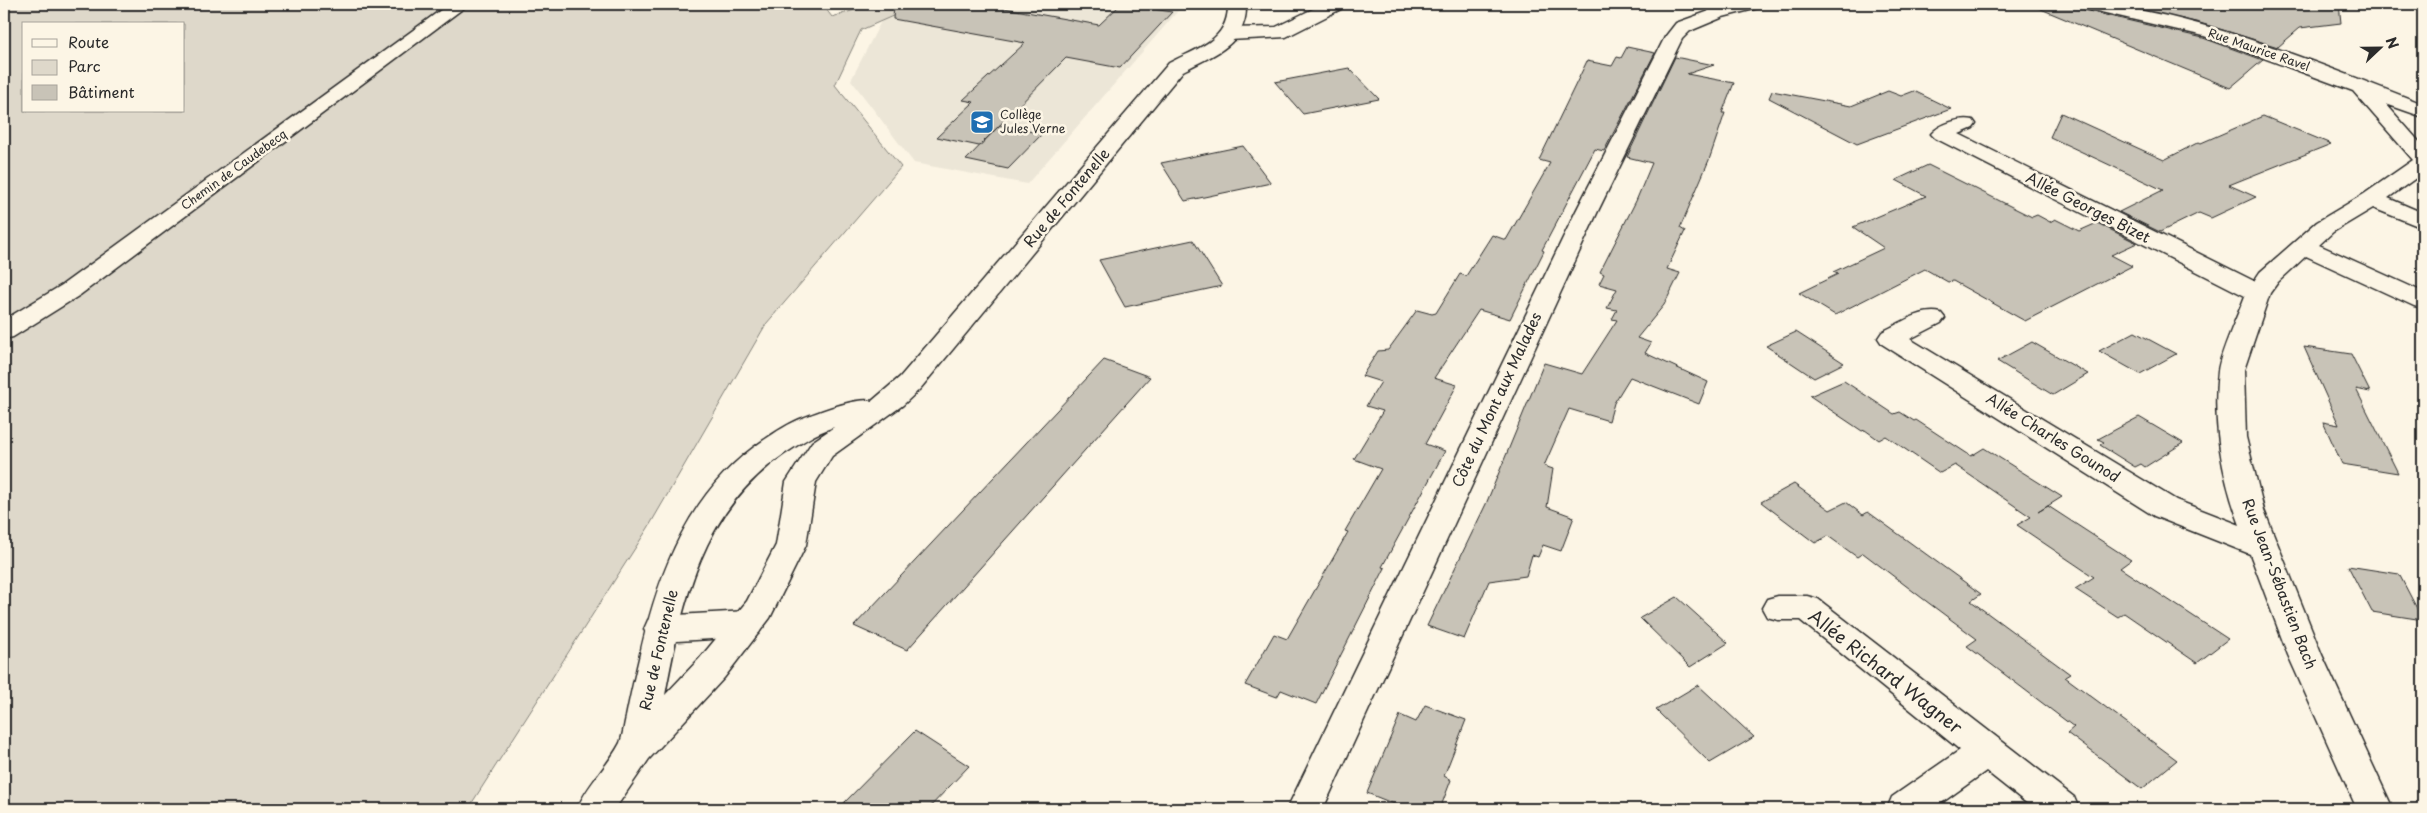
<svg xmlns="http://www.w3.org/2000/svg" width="2427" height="813" font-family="'Playpen Sans',sans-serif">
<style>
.built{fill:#ece6d7}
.green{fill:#ded8ca;stroke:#84827a;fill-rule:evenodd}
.building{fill:#c8c3b7;stroke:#2b2b2b}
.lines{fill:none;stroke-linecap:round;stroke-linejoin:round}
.street-casing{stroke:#2b2b2b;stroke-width:3}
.secondary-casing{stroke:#2b2b2b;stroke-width:3}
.street{fill:#fcf5e5;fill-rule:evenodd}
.secondary{fill:#fcf5e5;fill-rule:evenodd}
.labels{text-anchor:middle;stroke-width:5;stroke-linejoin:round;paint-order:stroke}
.far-street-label{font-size:12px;fill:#2b2b2b;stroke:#fcf5e5}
.far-poi-label{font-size:12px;fill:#2b2b2b;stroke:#fcf5e5;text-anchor:start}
.street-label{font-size:15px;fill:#2b2b2b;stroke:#fcf5e5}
.near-street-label{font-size:18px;fill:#2b2b2b;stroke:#fcf5e5}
</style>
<rect width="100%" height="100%" fill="#fcf5e5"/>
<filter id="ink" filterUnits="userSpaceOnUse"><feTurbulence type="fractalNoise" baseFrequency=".02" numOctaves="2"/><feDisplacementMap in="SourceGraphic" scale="10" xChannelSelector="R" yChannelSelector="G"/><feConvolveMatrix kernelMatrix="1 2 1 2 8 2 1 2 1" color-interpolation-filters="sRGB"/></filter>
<g filter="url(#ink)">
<path class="built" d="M890,4H1184L1027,184L914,163L851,80Z"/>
<path class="green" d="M4,4H625L640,9L688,4H822L832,17L874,4H920L861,30L835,85L901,167L766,324L648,528L468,809H4ZM24,24H184V111H24Z"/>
<path class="building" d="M894,4H982L1099,25L1121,4L1172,12L1120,68L1066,58L979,146L937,137L974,102L963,100L1025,43L893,19Z
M2029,4H2079L2084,10L2203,38L2263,60L2230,88Z
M2116,4H2339L2341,23L2300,28L2278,47L2200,23Z
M1627,47L1655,53L1604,151L1595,149L1542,250L1544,251L1510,319L1479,310L1434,378L1457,385L1425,444L1445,451L1382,567L1385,568L1316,704L1281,690L1277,697L1245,685L1274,634L1287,639L1348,532L1345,531L1381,469L1354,459L1383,411L1366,406L1381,382L1362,376L1378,351L1388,350L1417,310L1432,314L1436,313L1460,274L1466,276L1492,235L1506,240L1550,163L1539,160L1587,61L1612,66L1617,57L1621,58Z
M1675,57L1714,65L1687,74L1734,83L1722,113H1725L1709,160L1680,228L1685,231L1667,269L1680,273L1664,305L1637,338L1651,343L1645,353L1708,382L1699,404L1630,377L1614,403L1609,421L1569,409L1544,466L1553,469L1547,507L1574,517L1561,551L1543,545L1538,557L1532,555L1526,576L1489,581L1464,639L1427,626L1486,504L1544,363L1582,374L1617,320L1612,319L1617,310L1607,308L1617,289L1599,284L1604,274L1600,272L1636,201L1652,163L1627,157Z
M1349,68L1379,99L1303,114L1275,82Z
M1772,91L1851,106L1888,91L1901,96L1914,91L1951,109L1857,144L1769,98Z
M2061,113L2164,160L2199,142L2201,143L2263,116L2331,144L2229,185L2256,197L2211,218L2199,213L2160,232L2119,212L2163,190L2050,137Z
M1000,125L1042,134L1008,169L966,160Z
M1243,146L1271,183L1185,201L1161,163Z
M1928,165L2032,217L2037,215L2050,222L2055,219L2079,231L2097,223L2137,243L2111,255L2132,266L2025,321L1953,281L1948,282L1925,269L1835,315L1799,293L1838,274L1833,272L1884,248L1853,227L1926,196L1896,180Z
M1193,240L1222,286L1125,307L1099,260Z
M1796,332L1844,363L1814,378L1766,346Z
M2135,332L2176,354L2140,374L2099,351Z
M2032,342L2088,374L2053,395L1997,361Z
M2304,347L2351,354L2370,392L2356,389L2398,473L2342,464L2323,422L2339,425Z
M1104,360L1150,377L907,650L854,626Z
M1844,381L1894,414L1900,412L1914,421L1916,420L1971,456L1984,448L2062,497L2038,512L2048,506L2131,560L2120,568L2228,639L2197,663L2124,613L2118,617L2075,589L2094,577L2017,525L2031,517L1955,465L1940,473L1886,436L1879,440L1865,430L1862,431L1810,396Z
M2139,417L2183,443L2145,467L2141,464L2135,467L2100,445L2104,442L2098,439Z
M1794,484L1830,510L1846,502L1863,515L1868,512L1981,594L1971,601L2070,674L2065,677L2177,760L2142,789L2067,733L2074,727L1967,646L1977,639L1922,598L1863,553L1857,557L1828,536L1815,543L1761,502Z
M2348,566L2399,574L2423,620L2372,612Z
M1677,597L1728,643L1690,667L1640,618Z
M1698,685L1754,737L1710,763L1656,710Z
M1425,705L1466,720L1444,776L1451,780L1440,809H1407L1367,793L1400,715L1416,722Z
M915,731L969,766L928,809H838Z"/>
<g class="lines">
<g class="street-casing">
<path id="street" d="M449,4H469L80,295L13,337L4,339V320L62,285Z
M1323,4H1346L1343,8L1286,37L1229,40L1222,38L1220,34L1222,30L1229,28L1276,27Z
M1732,4H1761L1758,8L1715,19L1709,18L1706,14L1709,10Z
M2081,4C2111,2 2138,10 2167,16C2255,37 2339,71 2423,104V117L2386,104L2423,146V173L2388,198L2423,213V228L2373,208L2333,232L2319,245L2423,292V308L2414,306L2306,256L2278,282L2270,293L2244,370L2246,437L2264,510L2322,655L2393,809H2357L2288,655L2250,554L2154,516L1882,344L1878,338L1882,332C1899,324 1921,308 1941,313L1945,318L1941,323L1910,339L2176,500L2240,525C2222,478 2212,422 2218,371C2220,353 2238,315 2245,296L1935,138L1931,134C1939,124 1961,117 1973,120L1976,124L1973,128L1959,134L2254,281L2260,272L2317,222L2364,194L2413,160L2353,91L2204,36L2084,8Z
M1778,596H1807L1818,599L2074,797L2079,809H2034L1986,771L1933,809H1887L1892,797L1960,750L1800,620H1778L1767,617L1762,608L1767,599Z
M747,611L759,615L763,624L759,633L747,637L660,642L648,638L644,629L648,620L660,616Z"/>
</g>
<g class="secondary-casing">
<path id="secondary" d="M1228,4H1246C1248,44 1213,55 1183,71L920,389L903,405L832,456L816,482L806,545L770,618L724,678L649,759L615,809H577C587,785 608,766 620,743C623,735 624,725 626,717C630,696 635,675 640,654C659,571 690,489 764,440C776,432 789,423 803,418C818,412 858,397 872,401L900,377L1169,63C1197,48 1229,41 1228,4ZM834,427L812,442L786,482L776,545L747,601L700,658L665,695C683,601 701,511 784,454C801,443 815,433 834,427Z
M1715,9L1721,10L1724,14L1721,18L1690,31L1682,39L1598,211L1323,809H1287L1576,211L1665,37L1676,23Z"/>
</g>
<use href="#street" class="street"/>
<use href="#secondary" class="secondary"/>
</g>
</g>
<defs>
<g id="school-square" transform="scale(1.25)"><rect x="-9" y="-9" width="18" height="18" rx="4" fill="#1f6fb2" stroke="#fcf5e5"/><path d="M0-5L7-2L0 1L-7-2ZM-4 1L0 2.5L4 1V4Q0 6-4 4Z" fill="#fff"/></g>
</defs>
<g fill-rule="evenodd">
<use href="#school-square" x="982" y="122"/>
</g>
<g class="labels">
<g class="far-street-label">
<text transform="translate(2259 50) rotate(19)" y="4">Rue Maurice Ravel</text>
<text transform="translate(234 170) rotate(-36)" y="4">Chemin de Caudebecq</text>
</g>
<g class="far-poi-label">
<text x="1000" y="119">Collège<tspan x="1000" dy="14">Jules Verne</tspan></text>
</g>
<g class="street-label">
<text transform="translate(1067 198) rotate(-50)" y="5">Rue de Fontenelle</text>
<text transform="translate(2088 208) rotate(27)" y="5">Allée Georges Bizet</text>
<text transform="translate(1497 400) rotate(-65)" y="5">Côte du Mont aux Malades</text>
<text transform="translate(2053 438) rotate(32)" y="5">Allée Charles Gounod</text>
<text transform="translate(2279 584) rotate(69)" y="5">Rue Jean-Sébastien Bach</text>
<text transform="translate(659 650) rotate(-77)" y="5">Rue de Fontenelle</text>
</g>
<g class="near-street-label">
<text transform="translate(1885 672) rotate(38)" y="6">Allée Richard Wagner</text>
</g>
</g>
<rect width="2427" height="813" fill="none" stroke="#fcf5e5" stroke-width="20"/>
<rect x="10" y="10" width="2407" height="793" fill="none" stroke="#2b2b2b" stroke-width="2" filter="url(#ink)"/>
<rect x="22" y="22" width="162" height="90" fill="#fcf5e5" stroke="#a8a49b"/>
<rect x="32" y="39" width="25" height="8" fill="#fcf5e5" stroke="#a8a49b"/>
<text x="68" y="48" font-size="15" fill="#2b2b2b">Route</text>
<rect x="32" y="60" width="25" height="15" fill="#ded8ca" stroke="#a8a49b"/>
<text x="68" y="72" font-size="15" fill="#2b2b2b">Parc</text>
<rect x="32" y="85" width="25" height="15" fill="#c8c3b7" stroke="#a8a49b"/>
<text x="68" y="98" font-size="15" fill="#2b2b2b">Bâtiment</text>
<g transform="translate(2380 48) rotate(68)" stroke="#fcf5e5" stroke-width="4" paint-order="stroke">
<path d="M0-4L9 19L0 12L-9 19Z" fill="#2b2b2b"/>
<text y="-8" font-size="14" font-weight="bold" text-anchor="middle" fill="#2b2b2b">N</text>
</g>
</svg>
